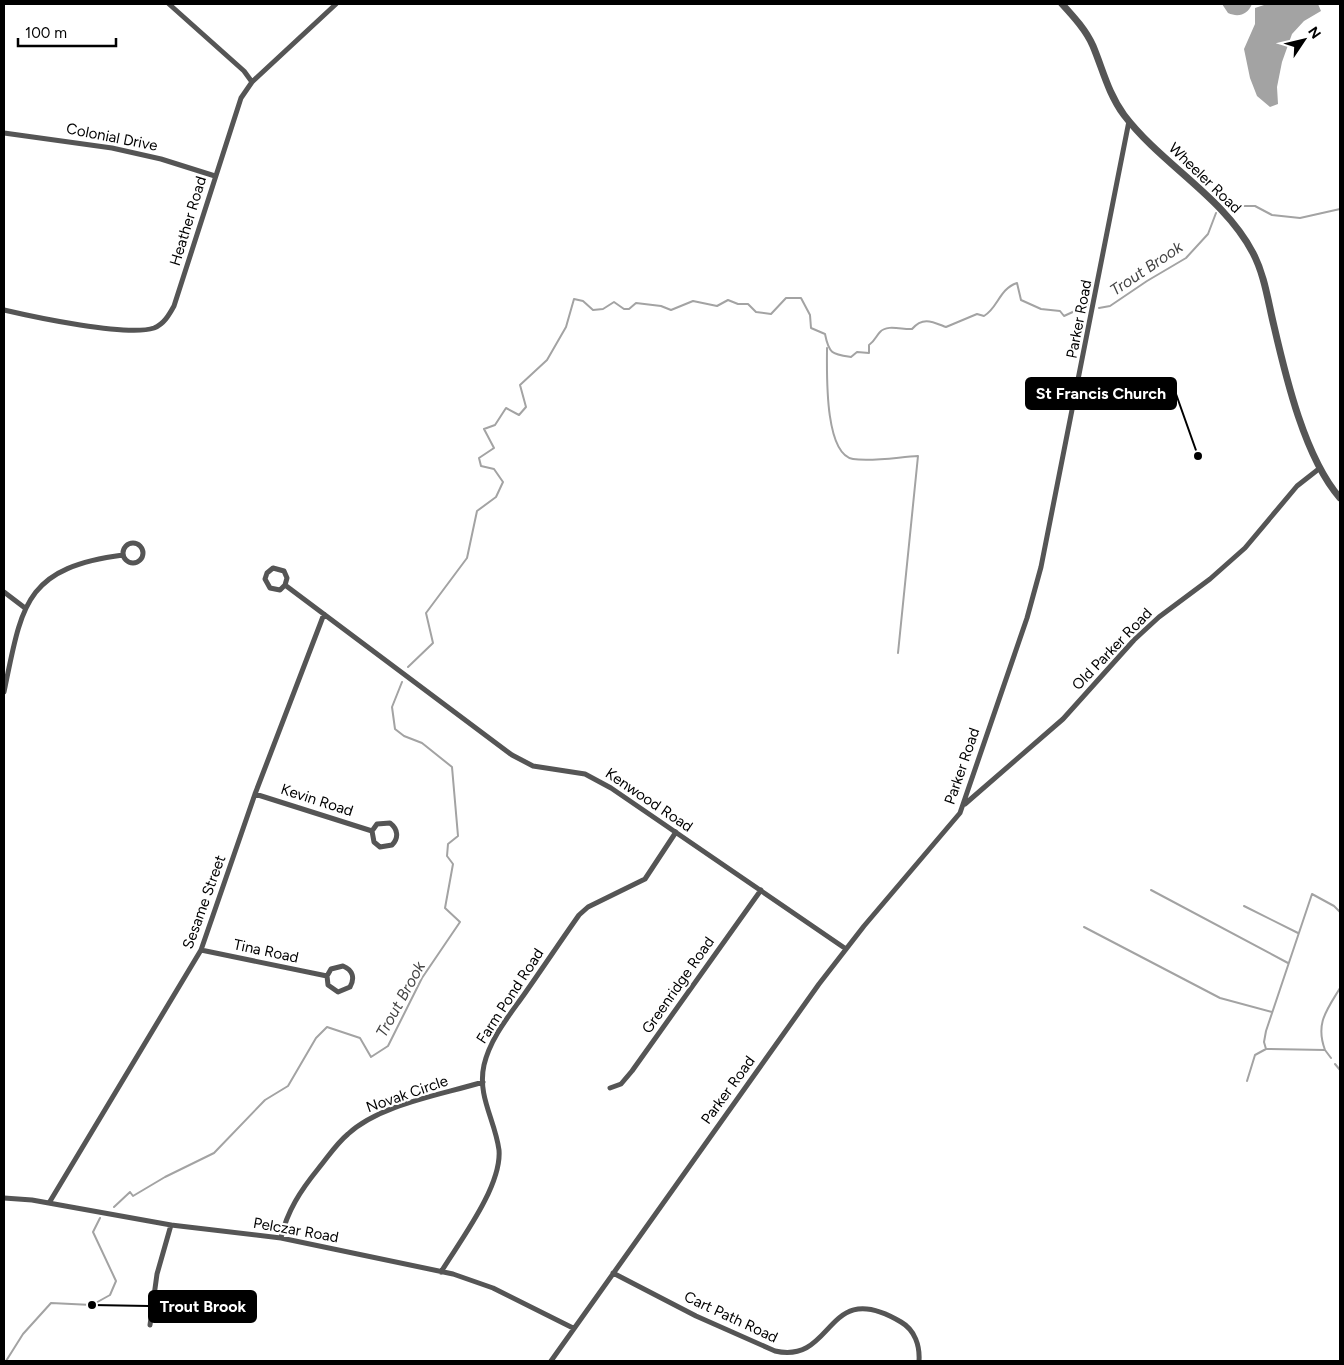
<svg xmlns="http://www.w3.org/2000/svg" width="1344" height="1365" font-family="Figtree,sans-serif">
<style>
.water{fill:#a3a3a3}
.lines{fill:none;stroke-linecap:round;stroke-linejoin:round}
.stream{stroke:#a3a3a3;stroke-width:2}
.minor{stroke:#555;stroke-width:5}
.tertiary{stroke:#555;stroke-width:7}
.labels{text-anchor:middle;stroke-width:4.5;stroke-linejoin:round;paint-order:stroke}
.street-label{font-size:15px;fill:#000;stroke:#fff}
.water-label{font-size:16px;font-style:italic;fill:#444;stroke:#fff}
.leader{fill:none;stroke:#000;stroke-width:2}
.callout-dot{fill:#000;stroke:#fff;stroke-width:2}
.callout{fill:#000;stroke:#000;stroke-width:2}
.callout-label{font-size:16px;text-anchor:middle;font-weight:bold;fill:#fff}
</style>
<rect width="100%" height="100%" fill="#fff"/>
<path class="water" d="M1222,4H1252C1248,14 1239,18 1228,13Z
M1267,4H1318L1321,11L1304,21L1292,34L1282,62L1277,87L1278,104L1270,107L1257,96L1250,78L1244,49L1255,24V8Z"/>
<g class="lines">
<path class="stream" d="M1226,206H1255L1272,215L1300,218L1340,209
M1099,308L1110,306L1147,281L1186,258L1208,234L1216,213
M827,348C827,371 824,454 853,459C872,462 899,457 918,456L898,653
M408,667L433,643L426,613L467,558L477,511L496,497L503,482L494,469L481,466L479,458L494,448L484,429L495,425L506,408L519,415L526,407L520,385L547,360L566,327L574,299L583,301L593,310L603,309L614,302L624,309H629L636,303L661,306L671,310L693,301L717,306L728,300L738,304H748L756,312L771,314L786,298H801L810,315L811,328L825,334C829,354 832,354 851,357L857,352L869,353V345C875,341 876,336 880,332C887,324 903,330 912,329C923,316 933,322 946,327L977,314L984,316C998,308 999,289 1017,283L1021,300L1041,309L1060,311L1064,316L1088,305
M1151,890L1288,963
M1244,906L1298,933
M1084,927L1220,998L1272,1012
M1266,1049L1264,1042L1266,1031L1312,894L1334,906L1340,912
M1325,1050C1315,1023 1327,1010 1340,988
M1335,1064L1340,1070
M1247,1081L1255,1055L1266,1049L1325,1050L1331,1058
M114,1207L130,1192L133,1196L165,1177L214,1153L265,1100L288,1086L316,1038L327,1027L360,1038L371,1057L388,1046L422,978L460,922L445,908L453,864L447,856L448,844L458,836L452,767L422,743L404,736L395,729L392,707L402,682
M6,1361L23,1334L51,1303L92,1305L110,1295L116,1281L93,1232L100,1218"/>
<path class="minor" d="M169,4L244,71L252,82
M4,133L112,148L161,159L215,176
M4,310C34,317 127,337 154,328C164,324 169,315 174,306L241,98L252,82L336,4
M123 553a10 10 0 1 1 20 0a10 10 0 1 1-20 0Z
M285,585L280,590L270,588L265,579L267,573L273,568L284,571L287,578L285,585L512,755L533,766L585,774L611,788L846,949
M4,592L25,608
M4,692C22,605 24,568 123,555
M255,794L372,831L377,824L390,823C398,829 399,838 392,845L380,847L374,842L372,831
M965,804L1063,719L1134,640L1159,617L1210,579L1245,548L1297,486L1320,468
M201,950L327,976L328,985L338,992L350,987C355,978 353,970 343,966L331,969L327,976
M610,1088L621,1084L632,1071L761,890
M4,1198L32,1200L171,1225L281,1238L453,1274L493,1288L573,1328
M49,1203L201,950L255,794L324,614
M281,1238C287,1211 301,1190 318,1169C328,1157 336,1144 348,1134C381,1104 441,1095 483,1082
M441,1272C460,1241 502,1186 499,1150C495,1120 477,1096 484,1065C490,1039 508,1017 523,996C542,969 560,942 579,915L588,907L645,879L676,832
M613,1273L696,1316L775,1351C836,1365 824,1276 901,1322C915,1330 920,1346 919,1361
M150,1325L157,1274L171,1225
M551,1361L819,984L864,926L960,813L1027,618L1041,567L1129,121"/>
<path class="tertiary" d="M1062,4C1073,16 1086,30 1093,46C1103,70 1108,93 1124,115C1162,165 1224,197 1253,253C1265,276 1268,302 1274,326C1286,378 1305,458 1340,498"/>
</g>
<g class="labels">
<g class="street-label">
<text transform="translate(112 137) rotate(11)" y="5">Colonial Drive</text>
<text transform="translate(1205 178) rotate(44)" y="5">Wheeler Road</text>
<text transform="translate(188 221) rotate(-73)" y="5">Heather Road</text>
<text transform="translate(1079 319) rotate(-79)" y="5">Parker Road</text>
<text transform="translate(1112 649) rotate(-46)" y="5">Old Parker Road</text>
<text transform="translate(962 766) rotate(-71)" y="5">Parker Road</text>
<text transform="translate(317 800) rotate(18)" y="5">Kevin Road</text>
<text transform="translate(649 800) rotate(34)" y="5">Kenwood Road</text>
<text transform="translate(204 902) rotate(-70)" y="5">Sesame Street</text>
<text transform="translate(266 951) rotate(12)" y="5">Tina Road</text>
<text transform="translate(678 985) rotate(-55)" y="5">Greenridge Road</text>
<text transform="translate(510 996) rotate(-57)" y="5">Farm Pond Road</text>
<text transform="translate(728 1090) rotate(-54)" y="5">Parker Road</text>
<text transform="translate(407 1094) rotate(-19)" y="5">Novak Circle</text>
<text transform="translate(296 1230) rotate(10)" y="5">Pelczar Road</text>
<text transform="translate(731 1317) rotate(25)" y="5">Cart Path Road</text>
</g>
<g class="water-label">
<text transform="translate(1146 268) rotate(-34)" y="6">Trout Brook</text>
<text transform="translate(400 999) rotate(-61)" y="6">Trout Brook</text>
</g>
</g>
<path class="leader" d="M1198 456L1176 394M92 1305L149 1306"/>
<g class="callout-dot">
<circle cx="1198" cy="456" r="5"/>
<circle cx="92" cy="1305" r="5"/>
</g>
<g class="callout">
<rect x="1026" y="378" width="150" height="31" rx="5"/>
<rect x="149" y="1291" width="107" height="31" rx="5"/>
</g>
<g class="callout-label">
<text x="1101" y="399">St Francis Church</text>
<text x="203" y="1312">Trout Brook</text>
</g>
<rect width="1344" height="1365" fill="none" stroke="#000000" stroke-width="10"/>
<g transform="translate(1304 40) rotate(55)" stroke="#ffffff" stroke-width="4" paint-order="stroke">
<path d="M0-4L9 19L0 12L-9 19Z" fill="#000000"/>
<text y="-8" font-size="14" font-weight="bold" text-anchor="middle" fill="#000000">N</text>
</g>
<path d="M18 38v8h98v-8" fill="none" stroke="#000000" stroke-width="2.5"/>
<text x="25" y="38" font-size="15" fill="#000000" stroke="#ffffff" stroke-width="4" paint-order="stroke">100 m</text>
</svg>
